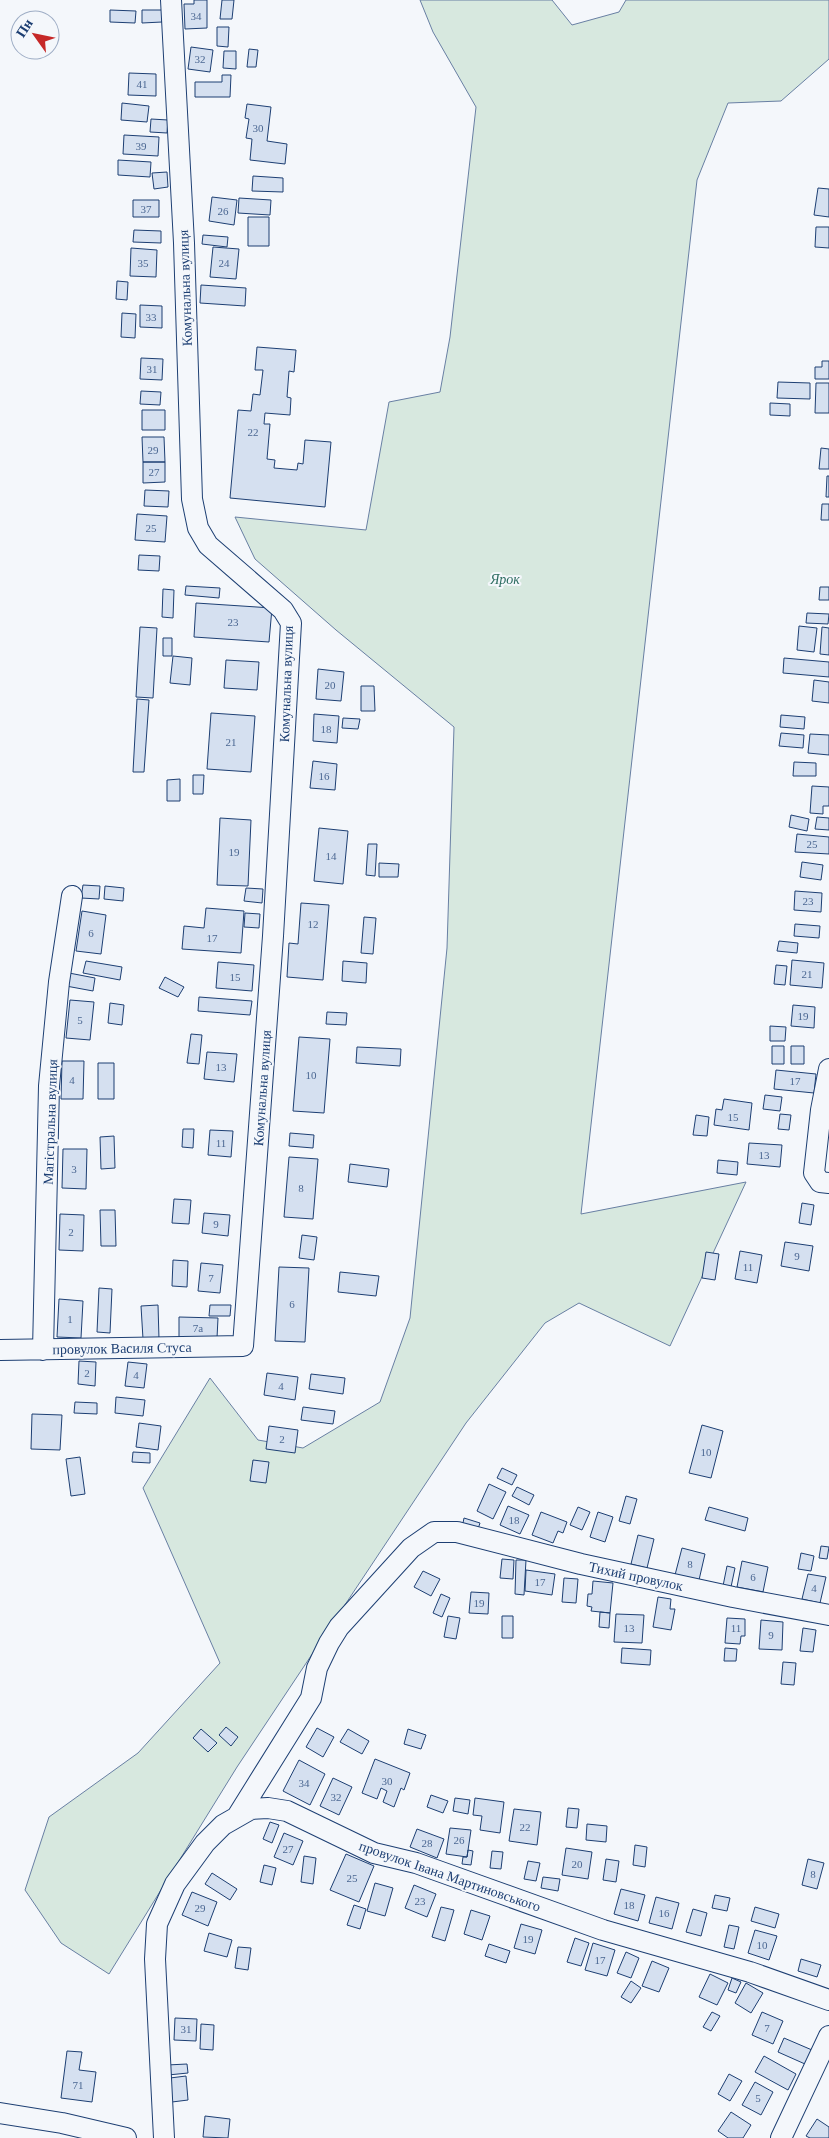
<svg xmlns="http://www.w3.org/2000/svg" width="829" height="2138" font-family="Georgia,serif">
<style>
.green{fill:#d7e8df;stroke:#687fa3}
.building{fill:#d5e0f0;stroke:#1d3f73}
.lines{fill:none;stroke-linecap:round;stroke-linejoin:round}
.minor-casing{stroke:#1d3f73;stroke-width:22}
.minor{stroke:#f4f7fb;stroke-width:20}
.labels{text-anchor:middle;stroke-width:4;stroke-linejoin:round;paint-order:stroke}
.number-label{font-size:11px;fill:#4b6792}
.street-label{font-size:14px;fill:#1d3f73;stroke:#f4f7fb}
.park-label{font-size:14px;font-style:italic;fill:#2c6c60;stroke:#f4f7fb}
</style>
<rect width="100%" height="100%" fill="#f4f7fb"/>
<path class="green" d="M420,0H552L572,25L619,12L626,0H829V59L781,101L728,103L697,180L581,1214L746,1182L670,1346L579,1303L545,1323L466,1423L237,1767L109,1974L61,1943L25,1890L49,1817L138,1753L220,1663L143,1488L210,1378L258,1440L303,1448L380,1402L410,1318L447,948L454,727L336,630L255,559L235,517L366,530L389,402L440,392L450,337L476,107L433,32Z"/>
<path class="building" d="M194,0H207V28L185,29L184,4H194Z
M222,0H234L232,19H220Z
M110,10L136,11L135,23L110,22Z
M142,10H162V22L142,23Z
M217,27H229L228,47L217,46Z
M191,47L213,50L210,72L188,69Z
M249,49L258,50L256,67H247Z
M224,51H236V69L223,68Z
M129,73L156,74V96L128,95Z
M222,75H231L230,97H195V82H222Z
M122,103L149,106L147,122L121,120Z
M247,104L271,107L267,141L287,144L285,164L250,160L252,139L246,138L249,119L245,118Z
M151,119L168,120L167,133L150,132Z
M124,135L159,137L158,156L123,154Z
M118,160L151,162L150,177L118,175Z
M167,172L168,187L154,189L152,173Z
M253,176L283,178V192L252,191Z
M818,188L829,189V217L814,215Z
M212,197L237,200L234,225L209,221Z
M239,198L271,200L270,215L238,213Z
M133,200H159V217H133Z
M248,217H269V246H248Z
M816,227H829V248L815,247Z
M134,230L161,231V243L133,242Z
M203,235L228,237L227,247L202,244Z
M213,247L239,249L236,279L210,277Z
M131,248L157,250L156,277L130,276Z
M117,281L128,282L127,300L116,299Z
M201,285L246,288L245,306L200,303Z
M140,305L162,306V328L140,327Z
M122,313L136,314L135,338L121,337Z
M257,347L296,350L294,372L289,371L287,397L291,398L290,415L265,413L264,424H270L267,459L275,460L274,468L297,470L298,463L303,464L305,440L331,442L325,507L230,498L238,410L251,411L253,394L260,395L263,370H255Z
M141,358L163,359L162,380L140,379Z
M822,361H829V379H815V367H822Z
M778,382L810,383V399L777,398Z
M816,383H829V413H815Z
M141,391L161,392L160,405L140,404Z
M770,403L790,404V416L770,415Z
M142,410H165V430H142Z
M142,437H164L165,462H143Z
M821,448L829,449V469H819Z
M143,462H165V482L143,483Z
M827,476H829V497H826Z
M145,490L169,491L168,507L144,506Z
M822,504H829V520H821Z
M137,514L167,516L165,542L135,540Z
M139,555L160,556L159,571L138,570Z
M186,586L220,588L219,598L185,595Z
M820,587H829V600H819Z
M163,589L174,590L173,618L162,617Z
M196,603L272,608L269,642L194,637Z
M807,613L829,614L828,624L806,623Z
M799,626L817,628L814,652L797,650Z
M140,627L157,628L153,698L136,697Z
M822,627L829,628V655L820,654Z
M163,638H172V656H163Z
M173,656L192,658L190,685L170,683Z
M784,658L829,662V677L783,673Z
M226,660L259,662L257,690L224,688Z
M318,669L344,672L341,701L316,699Z
M814,680L829,682V703L812,701Z
M361,686H374L375,711H361Z
M137,699L149,700L144,772H133Z
M211,713L255,716L251,772L207,769Z
M314,714L339,716L337,743L313,741Z
M781,715L805,717L804,729L780,727Z
M343,718L360,719L358,729L342,728Z
M781,733L804,735L803,748L779,746Z
M810,734L829,735V755L808,753Z
M313,761L337,764L335,790L310,788Z
M794,762L816,763V776H793Z
M193,775H204L203,794H193Z
M180,779V801H167V780Z
M812,786L829,787V806H823V814L810,813Z
M791,815L809,819L807,831L789,827Z
M817,817L829,818V830L815,829Z
M220,818L251,820L248,886L217,885Z
M319,828L348,831L343,884L314,881Z
M797,834L829,837V854L795,852Z
M368,844H377L375,876L366,875Z
M802,862L823,865L821,880L800,877Z
M379,863L399,864L398,877H379Z
M83,885L100,886L99,899L81,898Z
M105,886L124,888L123,901L104,899Z
M246,888L263,889L262,903L244,901Z
M795,891L822,893L821,912L794,910Z
M301,903L329,905L323,980L287,977L289,943L298,944Z
M206,908L244,911L241,953L182,949L184,926L204,928Z
M82,911L106,915L101,954L76,951Z
M245,913L260,914L259,928L244,927Z
M364,917L376,918L373,954L361,953Z
M795,924L820,926L819,938L794,936Z
M779,941L798,943L797,953L777,951Z
M792,960L824,963L822,988L790,985Z
M86,961L122,967L120,980L83,973Z
M343,961L367,963L366,983L342,981Z
M218,962L254,965L252,991L216,988Z
M776,965L787,966L785,985L774,984Z
M69,973L95,978L93,991L66,986Z
M165,977L184,987L178,997L159,988Z
M199,997L252,1001L250,1015L198,1011Z
M70,1000L94,1002L90,1040L66,1038Z
M110,1003L124,1005L122,1025L108,1023Z
M793,1005L815,1007L814,1028L791,1026Z
M327,1012L347,1013L346,1025L326,1024Z
M770,1026L786,1027L785,1041H770Z
M191,1034L202,1035L199,1064L187,1063Z
M299,1037L330,1039L324,1113L293,1111Z
M772,1046H784V1064H772Z
M791,1046H804V1064H791Z
M357,1047L401,1049L400,1066L356,1063Z
M207,1052L237,1054L234,1082L204,1079Z
M62,1061H84L83,1099H61Z
M98,1063H114V1099H98Z
M776,1070L816,1074L814,1093L774,1089Z
M765,1095L782,1097L780,1111L763,1109Z
M724,1099L752,1103L749,1130L714,1125L716,1109L722,1110Z
M780,1114L791,1115L789,1130L778,1129Z
M696,1115L709,1117L707,1136L693,1135Z
M183,1129H194L193,1148L182,1147Z
M210,1130L233,1131L231,1157L208,1155Z
M290,1133L314,1135L313,1148L289,1146Z
M114,1136L115,1168L101,1169L100,1137Z
M749,1143L782,1145L780,1167L747,1164Z
M63,1149H87L86,1189L62,1188Z
M289,1157L318,1159L313,1219L284,1217Z
M718,1160L738,1162L737,1175L717,1173Z
M350,1164L389,1169L387,1187L348,1182Z
M174,1199L191,1200L189,1224L172,1223Z
M802,1203L814,1205L811,1225L799,1223Z
M100,1210H115L116,1246H101Z
M204,1213L230,1215L228,1236L202,1233Z
M60,1214L84,1215L83,1251L59,1250Z
M302,1235L317,1237L314,1260L299,1258Z
M785,1242L813,1246L809,1271L781,1266Z
M740,1251L762,1255L757,1283L735,1279Z
M706,1252L719,1254L715,1280L702,1278Z
M173,1260L188,1261L187,1287L172,1286Z
M201,1263L223,1265L220,1293L198,1291Z
M279,1267L309,1268L305,1342L275,1341Z
M340,1272L379,1276L376,1296L338,1292Z
M99,1288L112,1289L110,1333L97,1332Z
M59,1299L83,1301L81,1338L57,1337Z
M158,1305L159,1339H143L141,1306Z
M210,1305H231L230,1316H209Z
M179,1317L218,1318L217,1338H179Z
M79,1361L96,1362L95,1386L78,1384Z
M128,1362L147,1364L144,1388L125,1386Z
M267,1373L298,1377L295,1400L264,1395Z
M311,1374L345,1378L343,1394L309,1389Z
M116,1397L145,1400L143,1416L115,1413Z
M75,1402L97,1403V1414L74,1413Z
M303,1407L335,1411L333,1424L301,1420Z
M32,1414L62,1415L60,1450L31,1449Z
M139,1423L161,1426L158,1450L136,1447Z
M702,1425L723,1431L711,1478L689,1473Z
M269,1426L298,1430L295,1453L266,1449Z
M133,1452L150,1453V1463L132,1462Z
M80,1457L85,1494L71,1496L66,1459Z
M253,1460L269,1462L266,1483L250,1481Z
M502,1468L517,1475L512,1485L497,1478Z
M489,1484L506,1492L493,1519L477,1511Z
M517,1487L534,1495L529,1505L512,1496Z
M626,1496L637,1499L630,1524L619,1521Z
M508,1506L529,1515L520,1534L500,1525Z
M578,1507L590,1512L582,1530L570,1525Z
M709,1507L748,1518L745,1531L705,1520Z
M541,1512L567,1522L563,1533L558,1531L553,1543L532,1535Z
M598,1512L613,1517L605,1542L590,1537Z
M464,1518L480,1523L477,1532L462,1528Z
M638,1535L654,1539L647,1568L631,1564Z
M821,1546L829,1547L827,1559L819,1558Z
M682,1548L705,1554L699,1580L675,1575Z
M801,1553L814,1556L811,1571L798,1569Z
M502,1559L514,1560L513,1579L500,1578Z
M516,1560H526L524,1595L515,1594Z
M742,1561L768,1567L763,1592L737,1587Z
M727,1566L735,1568L731,1587L723,1586Z
M526,1570L555,1574L552,1595L525,1591Z
M423,1571L440,1579L431,1596L414,1587Z
M808,1574L826,1577L820,1603L802,1599Z
M564,1578L578,1579L576,1603L562,1602Z
M593,1581L613,1583L610,1613L591,1611L592,1607L587,1606L588,1594H592Z
M471,1592L489,1593L488,1614L469,1613Z
M441,1594L450,1598L442,1617L433,1613Z
M658,1597L671,1599L670,1609H675L671,1630L653,1627Z
M600,1612L610,1613L609,1628L599,1627Z
M616,1614L644,1615L642,1643L614,1642Z
M448,1616L460,1618L456,1639L444,1637Z
M502,1616H513V1638H502Z
M727,1618L745,1619V1636H741L740,1644L725,1643Z
M761,1620L783,1622L782,1650L759,1649Z
M803,1628L816,1630L813,1652L800,1651Z
M622,1648L651,1650L650,1665L621,1663Z
M725,1648L737,1649L736,1661H724Z
M783,1662L796,1663L794,1685L781,1684Z
M226,1727L238,1737L231,1746L219,1735Z
M317,1728L334,1737L323,1757L306,1747Z
M201,1729L217,1743L208,1752L193,1738Z
M348,1729L369,1741L362,1754L340,1742Z
M408,1729L426,1735L421,1749L404,1744Z
M375,1759L410,1773L404,1790L401,1788L394,1807L383,1802L387,1791L381,1788L377,1799L362,1793Z
M299,1760L325,1774L310,1805L283,1791Z
M333,1778L352,1787L339,1815L320,1806Z
M431,1795L448,1801L443,1813L427,1807Z
M455,1798L470,1800L468,1814L453,1811Z
M475,1798L504,1802L500,1833L480,1830L482,1816L473,1815Z
M568,1808L579,1809L577,1828L566,1827Z
M514,1809L541,1812L537,1845L509,1841Z
M270,1822L279,1825L272,1843L263,1839Z
M587,1824L607,1826L606,1842L586,1840Z
M450,1828L471,1830L467,1857L446,1854Z
M417,1829L444,1839L437,1858L410,1847Z
M284,1833L303,1841L293,1865L274,1857Z
M635,1845L647,1847L645,1867L633,1865Z
M566,1848L592,1852L588,1879L562,1875Z
M468,1850L473,1851L471,1865L462,1864L463,1857H467Z
M492,1851L503,1852L501,1869L490,1868Z
M346,1854L374,1866L359,1902L330,1890Z
M304,1856L316,1858L313,1884L301,1882Z
M606,1859L619,1861L616,1882L603,1880Z
M808,1859L824,1863L817,1889L802,1885Z
M528,1861L540,1863L536,1881L524,1879Z
M264,1865L276,1868L272,1885L260,1882Z
M212,1873L237,1889L230,1900L205,1884Z
M543,1877L560,1879L558,1891L541,1888Z
M375,1883L393,1888L385,1916L367,1911Z
M414,1885L436,1894L427,1917L405,1908Z
M621,1889L645,1895L638,1921L614,1914Z
M192,1892L217,1902L208,1926L182,1915Z
M715,1895L730,1898L727,1911L712,1908Z
M656,1897L679,1903L672,1929L649,1923Z
M354,1905L366,1909L360,1929L347,1925Z
M441,1907L454,1910L445,1941L432,1937Z
M755,1907L779,1914L775,1928L751,1921Z
M693,1909L707,1913L701,1936L686,1932Z
M471,1910L490,1916L482,1940L464,1934Z
M521,1924L542,1930L535,1954L514,1948Z
M729,1925L739,1927L734,1949L724,1947Z
M755,1930L777,1936L769,1960L748,1953Z
M209,1933L232,1940L227,1957L204,1951Z
M575,1938L589,1943L581,1966L567,1962Z
M593,1943L615,1950L607,1976L585,1970Z
M489,1944L510,1951L506,1963L485,1956Z
M238,1947L251,1948L248,1970L235,1968Z
M626,1952L639,1958L631,1978L617,1973Z
M801,1959L821,1965L817,1977L798,1971Z
M652,1961L669,1968L659,1992L642,1986Z
M710,1974L728,1983L717,2005L699,1997Z
M732,1978L741,1982L736,1993L728,1990Z
M631,1981L641,1988L631,2003L621,1997Z
M746,1983L763,1993L751,2013L735,2003Z
M712,2012L720,2016L711,2031L703,2027Z
M762,2012L783,2021L773,2044L752,2035Z
M175,2018L197,2019L196,2041L174,2040Z
M201,2024L214,2025L213,2050L200,2049Z
M784,2038L812,2050L805,2064L778,2052Z
M67,2051L82,2052L79,2070L96,2072L92,2102L61,2098Z
M764,2056L796,2074L788,2090L755,2072Z
M187,2064L188,2073L168,2075L167,2065Z
M729,2074L742,2081L730,2101L718,2094Z
M186,2076L188,2100L172,2102L170,2078Z
M755,2082L773,2092L761,2115L742,2105Z
M731,2112L751,2125L743,2138H728L718,2131Z
M205,2116L230,2119L228,2138L203,2137Z
M817,2119L829,2127V2138H810L806,2136Z"/>
<g class="lines">
<g class="minor-casing">
<path id="minor" d="M829,1069L821,1110L814,1173L820,1182L829,1183
M0,1350L243,1346L273,936L291,623L283,610L208,545L198,528L192,499L184,243L171,0
M43,1350L49,1086L59,982L72,896
M238,1815L311,1698L317,1668L329,1643L339,1627L411,1548L434,1532H457L581,1564L733,1597L829,1615
M0,2113L62,2123L126,2138
M164,2138L155,1959L157,1924L175,1884L205,1843L223,1825L251,1809L268,1808L287,1811L374,1853L416,1863L603,1930L750,1972L829,2000
M781,2138L829,2036"/>
</g>
<use href="#minor" class="minor"/>
</g>
<g class="labels">
<g class="number-label">
<text x="196" y="20">34</text>
<text x="200" y="63">32</text>
<text x="142" y="88">41</text>
<text x="258" y="132">30</text>
<text x="141" y="150">39</text>
<text x="146" y="213">37</text>
<text x="223" y="215">26</text>
<text x="143" y="267">35</text>
<text x="224" y="267">24</text>
<text x="151" y="321">33</text>
<text x="152" y="373">31</text>
<text x="253" y="436">22</text>
<text x="153" y="454">29</text>
<text x="154" y="476">27</text>
<text x="151" y="532">25</text>
<text x="233" y="626">23</text>
<text x="330" y="689">20</text>
<text x="326" y="733">18</text>
<text x="231" y="746">21</text>
<text x="324" y="780">16</text>
<text x="812" y="848">25</text>
<text x="234" y="856">19</text>
<text x="331" y="860">14</text>
<text x="808" y="905">23</text>
<text x="313" y="928">12</text>
<text x="91" y="937">6</text>
<text x="212" y="942">17</text>
<text x="807" y="978">21</text>
<text x="235" y="981">15</text>
<text x="803" y="1020">19</text>
<text x="80" y="1024">5</text>
<text x="221" y="1071">13</text>
<text x="311" y="1079">10</text>
<text x="72" y="1084">4</text>
<text x="795" y="1085">17</text>
<text x="733" y="1121">15</text>
<text x="221" y="1147">11</text>
<text x="764" y="1159">13</text>
<text x="74" y="1173">3</text>
<text x="301" y="1192">8</text>
<text x="216" y="1228">9</text>
<text x="71" y="1236">2</text>
<text x="797" y="1260">9</text>
<text x="748" y="1271">11</text>
<text x="211" y="1282">7</text>
<text x="292" y="1308">6</text>
<text x="70" y="1323">1</text>
<text x="198" y="1332">7а</text>
<text x="87" y="1377">2</text>
<text x="136" y="1379">4</text>
<text x="281" y="1390">4</text>
<text x="282" y="1443">2</text>
<text x="706" y="1456">10</text>
<text x="514" y="1524">18</text>
<text x="690" y="1568">8</text>
<text x="753" y="1581">6</text>
<text x="540" y="1586">17</text>
<text x="814" y="1592">4</text>
<text x="479" y="1607">19</text>
<text x="629" y="1632">13</text>
<text x="736" y="1632">11</text>
<text x="771" y="1639">9</text>
<text x="387" y="1785">30</text>
<text x="304" y="1787">34</text>
<text x="336" y="1801">32</text>
<text x="525" y="1831">22</text>
<text x="459" y="1844">26</text>
<text x="427" y="1847">28</text>
<text x="288" y="1853">27</text>
<text x="577" y="1868">20</text>
<text x="813" y="1878">8</text>
<text x="352" y="1882">25</text>
<text x="420" y="1905">23</text>
<text x="629" y="1909">18</text>
<text x="200" y="1912">29</text>
<text x="664" y="1917">16</text>
<text x="528" y="1943">19</text>
<text x="762" y="1949">10</text>
<text x="600" y="1964">17</text>
<text x="767" y="2032">7</text>
<text x="186" y="2033">31</text>
<text x="78" y="2089">71</text>
<text x="758" y="2102">5</text>
</g>
<g class="street-label">
<text transform="translate(185 288) rotate(-92)" y="5">Комунальна вулиця</text>
<text transform="translate(286 684) rotate(-88)" y="5">Комунальна вулиця</text>
<text transform="translate(262 1088) rotate(-86)" y="5">Комунальна вулиця</text>
<text transform="translate(50 1122) rotate(-88)" y="5">Магістральна вулиця</text>
<text transform="translate(122 1348) rotate(-1)" y="5">провулок Василя Стуса</text>
<text transform="translate(636 1576) rotate(12)" y="5">Тихий провулок</text>
<text transform="translate(450 1876) rotate(19)" y="5">провулок Івана Мартиновського</text>
</g>
<g class="park-label">
<text x="505" y="584">Ярок</text>
</g>
</g>
<g transform="translate(35 35) rotate(303)"><circle r="24" fill="#f4f7fb" stroke="#9eadc5"/>
<path d="M0-4L9 19L0 12L-9 19Z" fill="#c62828"/>
<text y="-8" font-size="14" font-weight="bold" text-anchor="middle" fill="#1d3f73">Пн</text>
</g>
</svg>
